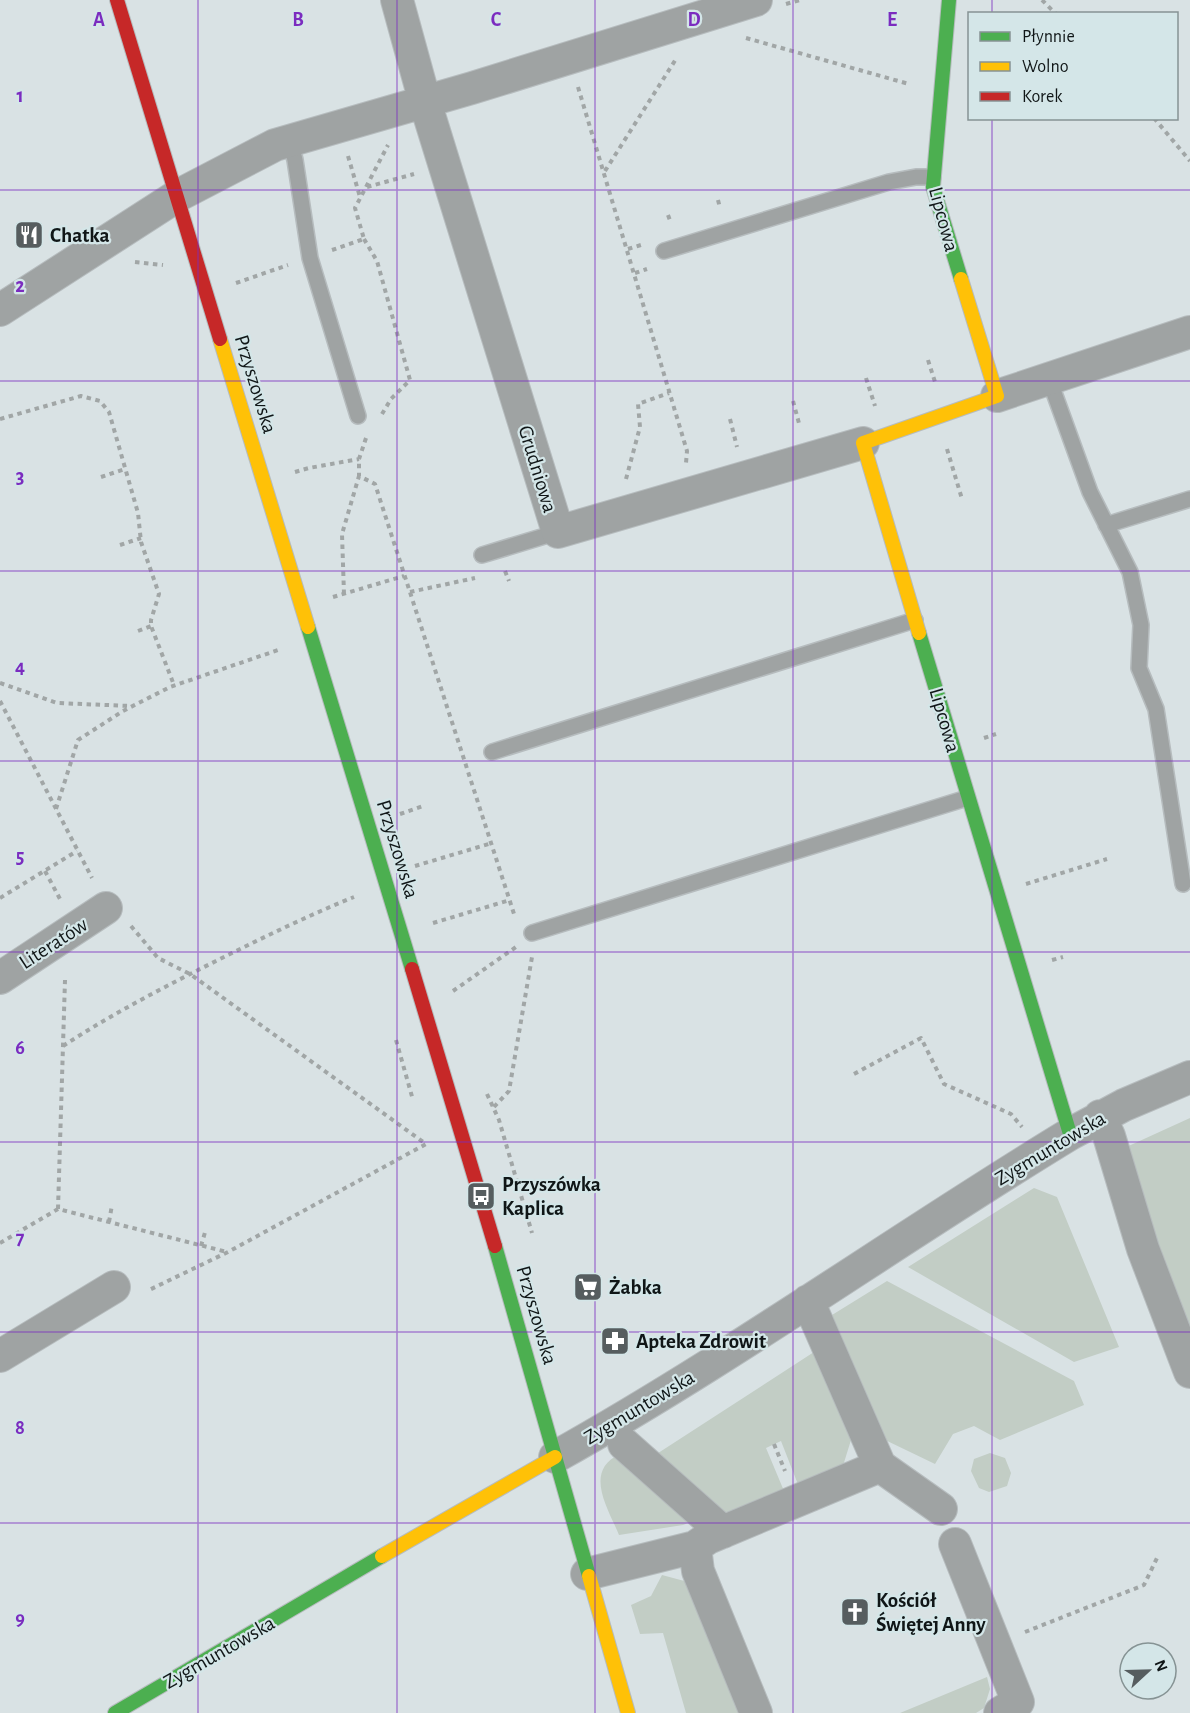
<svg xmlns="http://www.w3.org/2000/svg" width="1190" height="1713" font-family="'Alegreya Sans',sans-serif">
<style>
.green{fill:#c2cdc5}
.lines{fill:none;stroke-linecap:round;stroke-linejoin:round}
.lane-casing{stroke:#b6bcbe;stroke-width:18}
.street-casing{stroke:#b6bcbe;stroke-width:34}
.fast-casing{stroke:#b6bcbe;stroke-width:16}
.slow-casing{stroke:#b6bcbe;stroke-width:16}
.jam-casing{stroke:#b6bcbe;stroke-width:16}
.path{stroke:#a1a6a6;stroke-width:4;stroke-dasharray:4.5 4.5;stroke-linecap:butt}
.lane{stroke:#9fa3a3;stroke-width:15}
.street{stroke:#9fa3a3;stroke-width:32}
.fast{stroke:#4caf50;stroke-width:14}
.slow{stroke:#ffc107;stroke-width:14}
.jam{stroke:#c62828;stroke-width:14}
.grid{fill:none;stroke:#7b2cbf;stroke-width:1.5;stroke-opacity:0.55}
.labels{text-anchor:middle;stroke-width:4.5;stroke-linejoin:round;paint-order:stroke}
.street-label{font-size:21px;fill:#101617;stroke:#d4e6e8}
.poi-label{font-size:21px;font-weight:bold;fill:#101617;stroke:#d4e6e8;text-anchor:start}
.grid-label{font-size:20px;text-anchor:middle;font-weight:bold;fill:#7b2cbf;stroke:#d4e6e8;stroke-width:4.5;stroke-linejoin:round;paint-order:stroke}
</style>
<rect width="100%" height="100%" fill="#d9e2e4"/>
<path class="green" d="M1190,1118V1337L1122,1149Z
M1034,1188L1057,1197L1119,1347L1074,1362L908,1267Z
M887,1281L1074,1381L1084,1405L1000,1440L974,1426L953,1434L935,1464L881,1438L832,1315Z
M814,1352L851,1440L842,1469L799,1487L781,1441L766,1448L784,1491L718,1518L652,1457Z
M990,1453L1005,1458L1011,1473L1007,1486L989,1492L979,1488L971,1471L974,1459Z
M620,1454L696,1520L683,1525L619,1535C608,1508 583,1471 620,1454Z
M662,1575L688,1582L741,1713H686L663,1633L640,1634L631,1605L651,1596Z
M987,1677L990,1689L984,1708L976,1713H900Z"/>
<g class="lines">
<g class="lane-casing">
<path id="lane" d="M290,140L295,160L310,258L358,416
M664,251L889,182L916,177H933
M1049,379L1090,492L1130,572L1141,625L1139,668L1156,709L1183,884
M1106,525L1190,499
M482,555L558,532
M492,752L915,620
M532,933L967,798"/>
</g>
<g class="street-casing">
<path id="street" d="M397,0L425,102L558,532L863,443
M0,310L177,196L275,145L472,88L756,0
M997,396L1190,332
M0,978L106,908
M1100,1116L1109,1136L1143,1249L1190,1372
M808,1301L880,1466
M0,1356L114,1287
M624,1444L723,1532
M555,1457C732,1358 897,1239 1070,1134L1124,1105L1190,1077
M955,1544L1018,1702L1000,1713
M587,1574L695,1547
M756,1713L698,1571L695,1547L708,1538L880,1466L941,1509"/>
</g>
<g class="fast-casing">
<path id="fast" d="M949,0L933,187L961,279
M308,627L412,969
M919,633L1070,1134
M495,1246L589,1576
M115,1713L382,1556"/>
</g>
<g class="slow-casing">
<path id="slow" d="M220,339L308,627
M919,633L863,443L997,396L961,279
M382,1556L555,1457
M589,1576L628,1713"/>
</g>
<g class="jam-casing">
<path id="jam" d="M117,0L220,339
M412,969L495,1246"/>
</g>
<path class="path" d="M1042,0L1056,14
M786,4L800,0
M746,38L909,84
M578,87L687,451L686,463
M1154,118L1190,161
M348,156L360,197
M605,171L676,59
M367,187L414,174
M718,200L720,208
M668,215L671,223
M364,239L377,261L410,380L391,399L382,414
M628,249L641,245
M332,250L364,239L355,208L388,145
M135,262L163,265
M635,273L647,269
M236,283L288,265
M928,360L935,382
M866,378L875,406
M793,401L800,427
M0,419L81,396L100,401L109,412L138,513L141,542L159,594L151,620V626L174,685
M730,419L737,447
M366,438L359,459V476L375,484L515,917
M947,449L962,499
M295,472L309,468L359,459
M101,477L125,469
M626,479L640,427L638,404L669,393
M120,545L141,538
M505,571L509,581
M410,592L475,578
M344,594L342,534L359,476
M333,597L404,576
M138,631L151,626
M0,683L57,703L131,706
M0,701L92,878
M984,738L996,734
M56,809L78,740L123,711L170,687L281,649
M400,814L423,806
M415,866L492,843
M45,871L60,899
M1026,884L1107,859
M0,898L77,851
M433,923L510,900
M131,926L158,958L190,974L426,1144L228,1252L147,1291
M1052,960L1063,957
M453,991L516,947
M396,1040L413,1100
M63,1046C112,1014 164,987 216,961C262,938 307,916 354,897
M854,1074L921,1038L944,1084L1011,1114L1022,1127
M487,1094L499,1120L532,1233
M494,1107L509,1091L532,957
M58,1209L65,980
M109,1222L112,1205
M0,1243L58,1209L227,1252
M201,1246L206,1229
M774,1444L785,1471
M1025,1632L1144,1585L1157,1558"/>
<use href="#lane" class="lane"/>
<use href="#street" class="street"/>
<use href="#fast" class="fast"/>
<use href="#slow" class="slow"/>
<use href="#jam" class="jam"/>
</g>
<path class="grid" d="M198,0V1713M397,0V1713M595,0V1713M793,0V1713M992,0V14M992,118V1713M0,190H1190M0,381H1190M0,571H1190M0,761H1190M0,952H1190M0,1142H1190M0,1332H1190M0,1523H1190"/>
<defs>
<g id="restaurant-square" transform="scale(1.5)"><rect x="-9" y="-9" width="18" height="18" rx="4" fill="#565d5f" stroke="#d4e6e8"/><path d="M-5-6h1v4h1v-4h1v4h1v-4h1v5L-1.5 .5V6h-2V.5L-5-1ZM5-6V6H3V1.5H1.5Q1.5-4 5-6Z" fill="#fff"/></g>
<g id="bus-square" transform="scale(1.5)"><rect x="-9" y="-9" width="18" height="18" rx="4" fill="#565d5f" stroke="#d4e6e8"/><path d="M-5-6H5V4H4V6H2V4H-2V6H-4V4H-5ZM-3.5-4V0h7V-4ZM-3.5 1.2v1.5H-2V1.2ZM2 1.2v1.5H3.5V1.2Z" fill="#fff"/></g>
<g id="supermarket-square" transform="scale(1.5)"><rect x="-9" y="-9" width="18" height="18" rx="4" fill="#565d5f" stroke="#d4e6e8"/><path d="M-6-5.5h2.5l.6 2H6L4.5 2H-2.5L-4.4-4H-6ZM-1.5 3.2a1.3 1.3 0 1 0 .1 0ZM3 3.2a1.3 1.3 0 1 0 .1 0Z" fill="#fff"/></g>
<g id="pharmacy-square" transform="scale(1.5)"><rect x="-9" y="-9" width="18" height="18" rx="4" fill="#565d5f" stroke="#d4e6e8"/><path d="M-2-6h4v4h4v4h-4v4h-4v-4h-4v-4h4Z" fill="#fff"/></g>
<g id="church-square" transform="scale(1.5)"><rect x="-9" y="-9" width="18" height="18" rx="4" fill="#565d5f" stroke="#d4e6e8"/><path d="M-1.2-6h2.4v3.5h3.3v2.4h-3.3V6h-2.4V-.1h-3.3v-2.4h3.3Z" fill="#fff"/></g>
</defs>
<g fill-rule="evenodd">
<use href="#restaurant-square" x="29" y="235"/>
<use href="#bus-square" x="481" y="1196"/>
<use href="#supermarket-square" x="588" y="1287"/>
<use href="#pharmacy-square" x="615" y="1341"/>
<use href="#church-square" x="855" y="1612"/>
</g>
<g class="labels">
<g class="street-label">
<text transform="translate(944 219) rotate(75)" y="7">Lipcowa</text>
<text transform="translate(256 384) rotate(73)" y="7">Przyszowska</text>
<text transform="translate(538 469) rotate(73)" y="7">Grudniowa</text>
<text transform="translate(945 720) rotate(74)" y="7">Lipcowa</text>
<text transform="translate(398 849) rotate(73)" y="7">Przyszowska</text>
<text transform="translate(53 943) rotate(-33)" y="7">Literatów</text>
<text transform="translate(1050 1148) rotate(-31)" y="7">Zygmuntowska</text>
<text transform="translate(537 1315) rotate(74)" y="7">Przyszowska</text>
<text transform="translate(639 1407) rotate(-31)" y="7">Zygmuntowska</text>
<text transform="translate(219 1652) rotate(-30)" y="7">Zygmuntowska</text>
</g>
<g class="poi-label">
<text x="50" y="242">Chatka</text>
<text x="502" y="1191">Przyszówka<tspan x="502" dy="24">Kaplica</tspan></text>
<text x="609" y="1294">Żabka</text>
<text x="636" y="1348">Apteka Zdrowit</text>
<text x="876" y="1607">Kościół<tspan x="876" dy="24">Świętej Anny</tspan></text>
</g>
</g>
<g class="grid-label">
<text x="99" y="26">A</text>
<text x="298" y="26">B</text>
<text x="496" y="26">C</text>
<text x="694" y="26">D</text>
<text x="892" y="26">E</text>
<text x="20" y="102">1</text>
<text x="20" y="292">2</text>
<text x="20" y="483">3</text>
<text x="20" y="673">4</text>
<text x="20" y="863">5</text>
<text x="20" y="1054">6</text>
<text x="20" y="1244">7</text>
<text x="20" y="1434">8</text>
<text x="20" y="1625">9</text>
</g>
<rect x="968" y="12" width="210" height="108" fill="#d4e6e8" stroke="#869394" stroke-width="1.5"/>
<rect x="980" y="32" width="30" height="9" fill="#4caf50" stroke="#869394" stroke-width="1.5"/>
<text x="1022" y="42" font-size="18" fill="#101617">Płynnie</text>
<rect x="980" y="62" width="30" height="9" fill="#ffc107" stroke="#869394" stroke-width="1.5"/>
<text x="1022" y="72" font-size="18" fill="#101617">Wolno</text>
<rect x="980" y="92" width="30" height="9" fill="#c62828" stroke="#869394" stroke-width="1.5"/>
<text x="1022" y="102" font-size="18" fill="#101617">Korek</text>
<g transform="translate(1148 1671) rotate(68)"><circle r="28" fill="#d4e6e8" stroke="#869394" stroke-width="1.5"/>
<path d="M0-4.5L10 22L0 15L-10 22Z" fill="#565d5f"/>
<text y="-9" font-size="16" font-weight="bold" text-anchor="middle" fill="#101617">N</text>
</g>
</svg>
